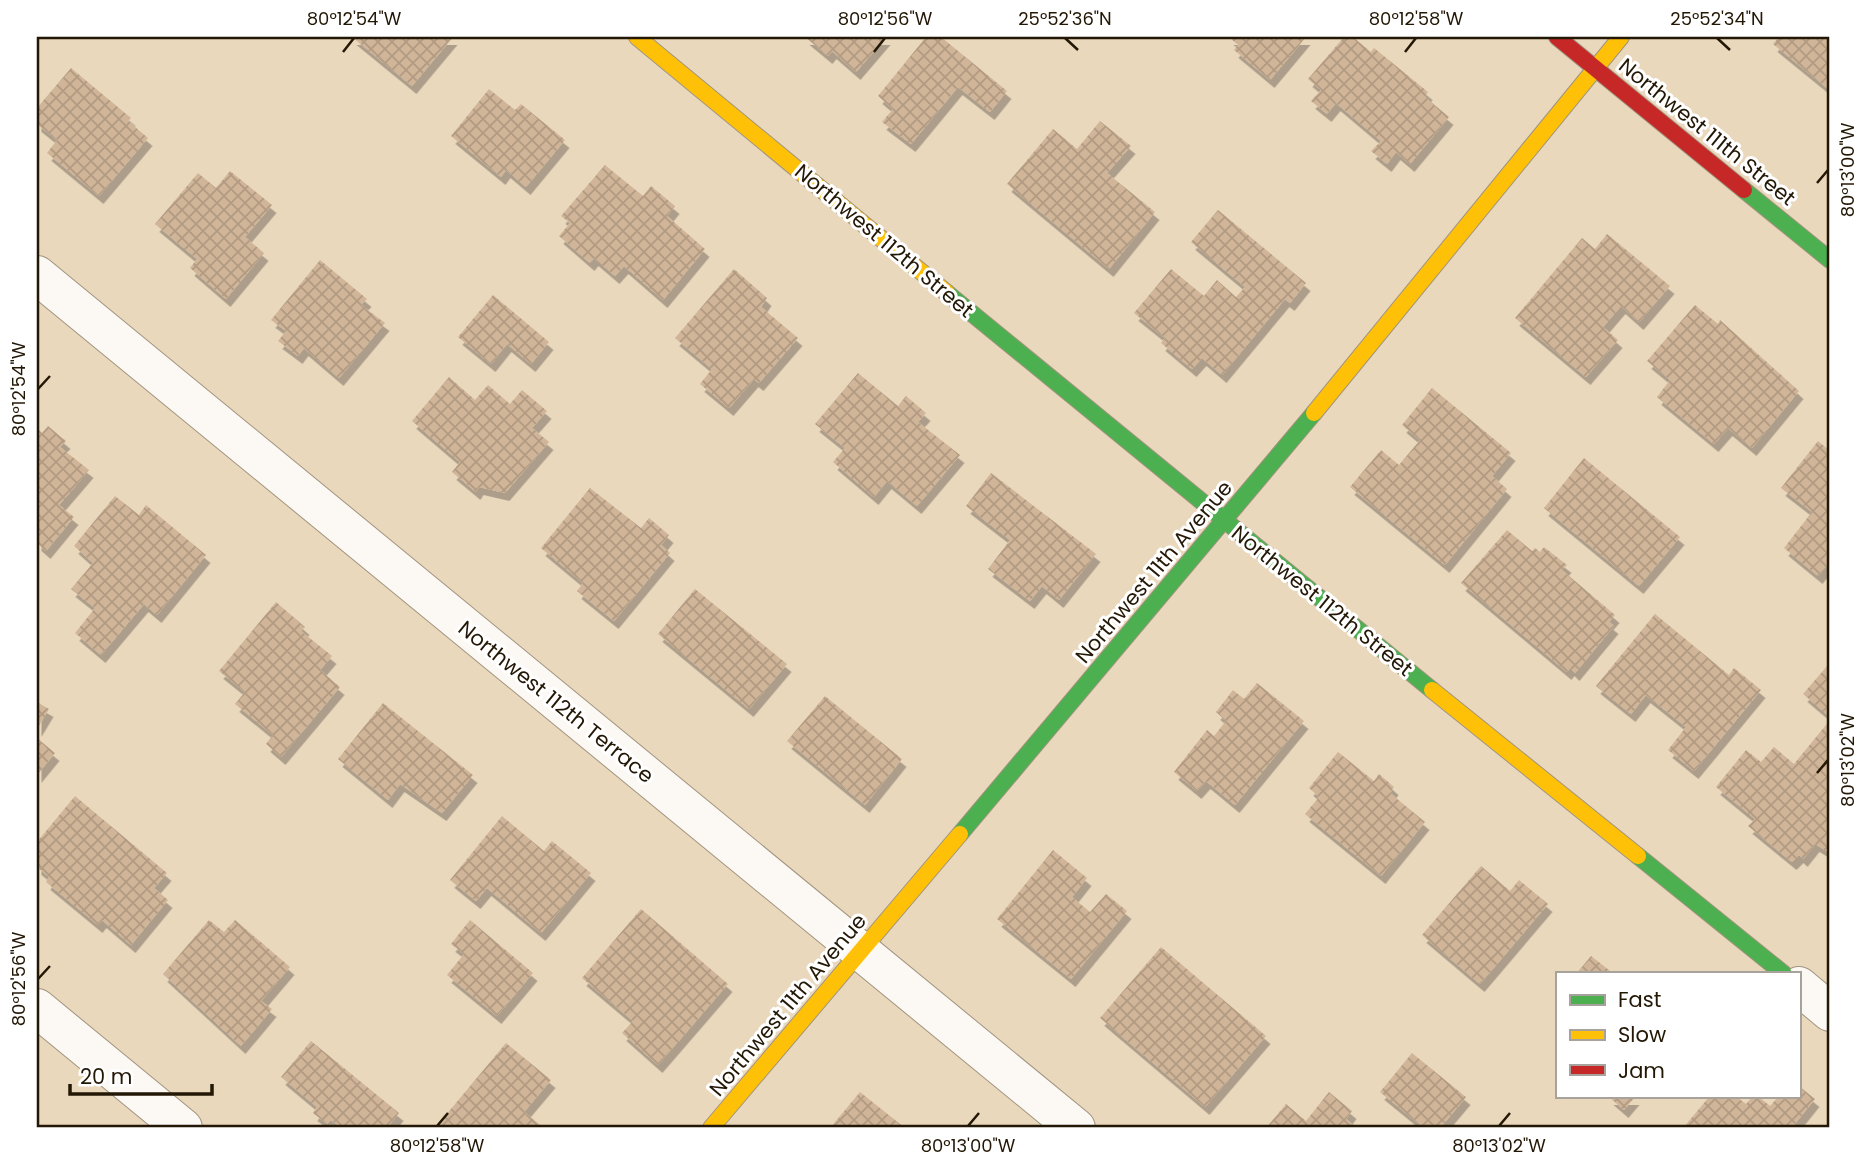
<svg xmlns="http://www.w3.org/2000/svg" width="1867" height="1165" font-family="Poppins,sans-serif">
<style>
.building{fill:url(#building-cross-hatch);filter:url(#shadow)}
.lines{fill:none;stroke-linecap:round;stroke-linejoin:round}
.street-casing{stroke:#a1947f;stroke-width:40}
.fast-casing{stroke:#a1947f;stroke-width:18}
.slow-casing{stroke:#a1947f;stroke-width:18}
.jam-casing{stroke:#a1947f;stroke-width:18}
.street{stroke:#fcf9f5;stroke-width:38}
.fast{stroke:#4caf50;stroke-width:16}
.slow{stroke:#ffc107;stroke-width:16}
.jam{stroke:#c62828;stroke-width:16}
.ticks{fill:none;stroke:#231705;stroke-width:2.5}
.labels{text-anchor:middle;stroke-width:6;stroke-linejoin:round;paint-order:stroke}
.street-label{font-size:21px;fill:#231705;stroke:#fff}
.neatline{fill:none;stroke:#231705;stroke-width:2.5}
.ticks-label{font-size:18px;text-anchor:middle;fill:#231705}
</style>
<defs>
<pattern id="building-cross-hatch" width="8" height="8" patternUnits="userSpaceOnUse" patternTransform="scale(1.75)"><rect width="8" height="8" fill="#d0b599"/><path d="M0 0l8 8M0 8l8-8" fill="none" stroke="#b29b82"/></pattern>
<filter id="shadow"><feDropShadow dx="4.5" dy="8" stdDeviation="0" flood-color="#0004"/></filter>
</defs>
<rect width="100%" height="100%" fill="#ead8bd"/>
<path class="building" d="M352,37H453L412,86Z
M805,37H886L856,72L832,51L828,56Z
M926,37H941L1007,91L990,112L958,87L911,144L882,122L893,109L878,96Z
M1229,37H1306L1270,80L1234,50L1238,45Z
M1344,37H1353L1371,52L1374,48L1428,92L1425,97L1449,117L1410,164L1396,152L1387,164L1371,151L1381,141L1336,103L1327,114L1311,101L1321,90L1308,79Z
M1779,37H1830V84L1827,88L1773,44Z
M71,68L131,118L128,121L148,138L99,196L47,153L57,140L37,124V108Z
M489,89L515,110L521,104L565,140L526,187L506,170L501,177L451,136Z
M1100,121L1131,146L1107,173L1155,212L1109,269L1007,184L1053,129L1077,149Z
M605,165L643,196L651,186L675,206L667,216L705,249L663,300L624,266L615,276L594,258L590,263L559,236L570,223L561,216Z
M230,171L272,205L245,237L264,253L226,299L190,268L197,259L155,224L198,173L216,188Z
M1218,210L1306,283L1290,303L1285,299L1222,375L1202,358L1192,369L1161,343L1165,338L1134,313L1171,269L1204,296L1217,280L1236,297L1245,287L1191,242Z
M1607,234L1670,286L1639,322L1621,306L1603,327L1618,340L1586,377L1515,318L1582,238L1595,249Z
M320,260L367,299L361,305L385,323L339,378L304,348L298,356L278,341L286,331L271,320Z
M734,269L767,298L761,307L798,338L759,383L754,379L729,408L700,384L712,369L675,338Z
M493,295L549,342L531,364L507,344L491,364L458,337Z
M1695,305L1718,324L1720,320L1799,391L1752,448L1728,428L1714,444L1657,397L1670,380L1647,361Z
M858,373L898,406L906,396L926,413L918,422L960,455L917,506L887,481L874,497L833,462L845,448L815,424Z
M449,377L475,400L488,385L510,404L522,390L547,411L532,428L549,442L505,493L479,487L476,492L452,472L460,462L412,421Z
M1432,388L1511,453L1492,476L1507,489L1445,565L1350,487L1381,450L1399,465L1420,440L1402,425Z
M48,426L66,441L60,447L89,470L59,505L74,517L46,551L37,543V428L42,433Z
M1818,441L1830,451V561L1818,576L1784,548L1812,512L1781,488Z
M1584,458L1680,537L1639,586L1544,508Z
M991,473L1096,554L1059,600L1042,586L1030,601L988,569L1010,540L966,506Z
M590,488L641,528L649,518L669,535L661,545L670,553L614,621L577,591L583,583L541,548Z
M115,496L139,515L146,505L206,555L157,615L144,604L101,655L75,633L95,608L71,589L93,563L74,546Z
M1507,530L1532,551L1535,548L1540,552L1544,547L1567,565L1562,570L1615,615L1609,622L1614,626L1575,673L1570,668L1567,672L1461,583Z
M695,589L787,664L749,709L658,634Z
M276,602L305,627L301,631L332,656L320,670L340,687L281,757L266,744L273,735L235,704L245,692L219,671Z
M1655,614L1729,675L1734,668L1761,690L1694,771L1668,750L1686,727L1646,695L1631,714L1596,686Z
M1828,665L1830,668V717L1803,694Z
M1257,683L1304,721L1235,805L1206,781L1197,791L1174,772L1207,730L1214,736L1226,721L1216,712L1233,690L1244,699Z
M825,696L902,759L865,805L787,741Z
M37,702L49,709L37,729Z
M383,703L473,775L442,813L400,784L388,800L338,759Z
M1830,720V853L1815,844L1803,859L1799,855L1792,862L1748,826L1755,819L1716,787L1746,750L1761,762L1774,747L1794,764Z
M37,738L55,753L37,775Z
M1338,752L1374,781L1379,774L1394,787L1390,793L1425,822L1381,876L1305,814L1319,797L1309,788Z
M75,796L167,873L154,888L168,900L131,945L102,920L98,925L46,882L49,877L37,867V842Z
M502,816L544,851L552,841L591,873L541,933L487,888L476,901L450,880Z
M1053,850L1087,878L1072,897L1090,912L1106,894L1127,911L1071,979L997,919Z
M1481,866L1510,891L1519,880L1548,904L1480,984L1422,935Z
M641,909L728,984L658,1065L622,1033L633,1021L582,978Z
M209,920L224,932L235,920L290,967L261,1001L272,1009L241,1046L163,974Z
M470,920L533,973L497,1016L447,975L464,954L451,944Z
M1161,947L1266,1036L1205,1107L1100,1018Z
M1591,956L1614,974H1576Z
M311,1041L399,1113L387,1128H341L331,1120L327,1124L313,1113L317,1107L281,1077Z
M506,1043L551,1080L524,1112L544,1128H435Z
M1412,1053L1466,1097L1440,1128H1424L1380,1092Z
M1799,1086L1815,1099L1794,1125L1799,1128H1683L1709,1097H1737L1746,1104L1752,1097H1759L1770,1106L1778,1097H1799Z
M860,1092L905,1128H830Z
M1329,1092L1352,1111L1346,1119L1357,1128H1266L1286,1104L1306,1121Z
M1609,1097H1635L1624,1110Z"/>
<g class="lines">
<g class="street-casing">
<path id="street" d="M37,275L1076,1128
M1799,986L1830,1012
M37,1008L183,1128"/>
</g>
<g class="fast-casing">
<path id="fast" d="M1744,190L1830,260
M947,293L1432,690
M960,834L1314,413
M1638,856L1784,974"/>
</g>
<g class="slow-casing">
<path id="slow" d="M637,37L947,293
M1314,413L1621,37
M1432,690L1638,856
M711,1128L960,834"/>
</g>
<g class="jam-casing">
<path id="jam" d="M1557,37L1744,190"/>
</g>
<use href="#street" class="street"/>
<use href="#fast" class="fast"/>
<use href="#slow" class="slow"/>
<use href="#jam" class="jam"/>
</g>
<path class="ticks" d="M1065,38L1078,50M1717,38L1730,50M343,52L354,38M874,52L885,38M1405,52L1416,38M1817,183L1828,170M38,389L50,376M1817,773L1828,760M38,979L50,966M437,1126L448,1113M968,1126L979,1113M1499,1126L1510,1113"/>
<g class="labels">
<g class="street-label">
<text transform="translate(1707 132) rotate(39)" y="7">Northwest 111th Street</text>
<text transform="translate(884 241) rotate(40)" y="7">Northwest 112th Street</text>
<text transform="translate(1154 572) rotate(-50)" y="7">Northwest 11th Avenue</text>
<text transform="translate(1322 601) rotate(39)" y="7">Northwest 112th Street</text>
<text transform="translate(556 702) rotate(39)" y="7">Northwest 112th Terrace</text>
<text transform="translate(788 1005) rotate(-50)" y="7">Northwest 11th Avenue</text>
</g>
</g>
<rect width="1867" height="1165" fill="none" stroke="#ffffff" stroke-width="77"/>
<rect x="1556" y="972" width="245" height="126" fill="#ffffff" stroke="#a7a29b" stroke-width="2"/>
<rect x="1570" y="995" width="35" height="10" fill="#4caf50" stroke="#a7a29b" stroke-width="2"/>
<text x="1618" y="1007" font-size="21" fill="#231705">Fast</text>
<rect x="1570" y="1030" width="35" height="10" fill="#ffc107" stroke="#a7a29b" stroke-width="2"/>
<text x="1618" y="1042" font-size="21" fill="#231705">Slow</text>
<rect x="1570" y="1065" width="35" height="10" fill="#c62828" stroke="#a7a29b" stroke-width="2"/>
<text x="1618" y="1078" font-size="21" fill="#231705">Jam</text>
<path d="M70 1084v10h142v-10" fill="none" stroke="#231705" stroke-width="3.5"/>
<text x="80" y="1084" font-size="21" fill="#231705" stroke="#ffffff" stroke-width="5" paint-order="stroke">20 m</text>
<rect x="38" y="38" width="1790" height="1088" class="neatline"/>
<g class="ticks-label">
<text x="354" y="25">80°12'54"W</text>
<text x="885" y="25">80°12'56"W</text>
<text x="1065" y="25">25°52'36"N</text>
<text x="1416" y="25">80°12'58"W</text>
<text x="1717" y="25">25°52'34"N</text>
<text transform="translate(1848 170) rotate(-90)" y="6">80°13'00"W</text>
<text transform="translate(19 389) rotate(-90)" y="6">80°12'54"W</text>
<text transform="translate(1848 760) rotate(-90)" y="6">80°13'02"W</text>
<text transform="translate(19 979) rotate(-90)" y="6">80°12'56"W</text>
<text x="437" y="1152">80°12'58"W</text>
<text x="968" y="1152">80°13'00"W</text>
<text x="1499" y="1152">80°13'02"W</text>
</g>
</svg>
